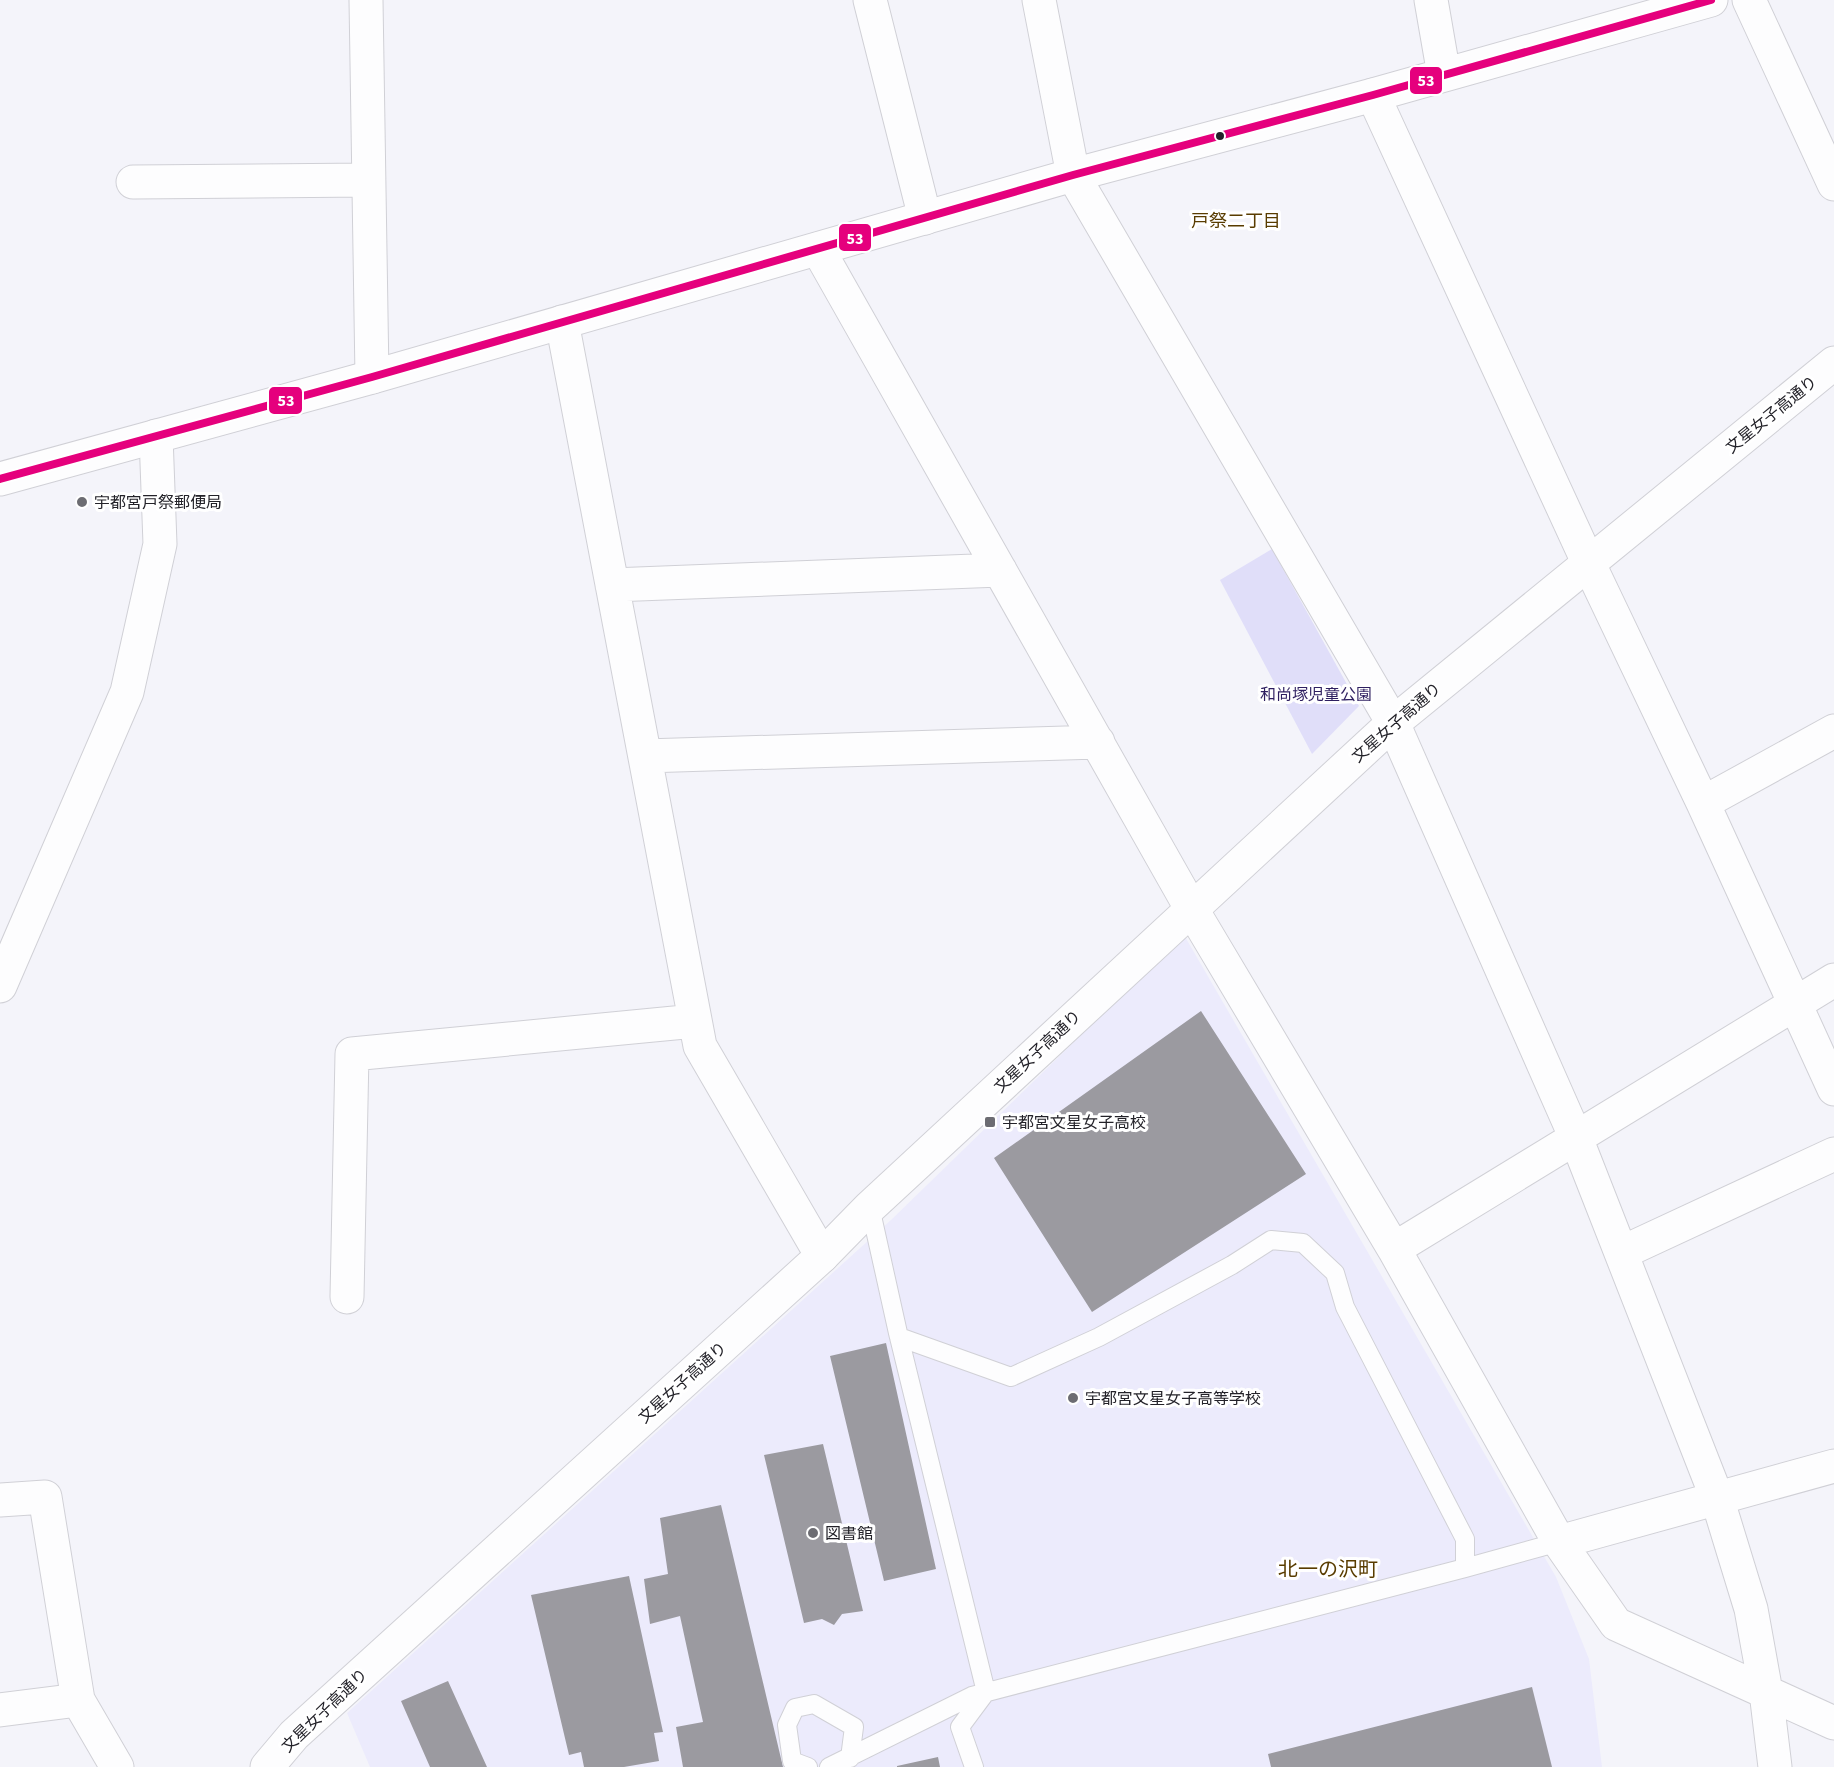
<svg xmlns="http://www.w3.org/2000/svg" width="1834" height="1767" font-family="'Source Sans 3','Noto Sans JP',sans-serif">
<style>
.built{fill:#ecebfc}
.green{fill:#e0def9}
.building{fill:#9b9aa0}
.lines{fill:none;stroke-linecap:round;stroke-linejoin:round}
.service-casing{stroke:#d0d0d6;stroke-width:20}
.minor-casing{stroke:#d0d0d6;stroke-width:35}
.tertiary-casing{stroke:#d0d0d6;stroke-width:35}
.service{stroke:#fdfdfe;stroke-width:18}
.minor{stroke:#fdfdfe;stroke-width:33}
.tertiary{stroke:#fdfdfe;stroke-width:33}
.bus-1-casing{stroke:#fff;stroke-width:12}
.bus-1{stroke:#e5007d;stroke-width:8}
.bus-dot{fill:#232229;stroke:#fff;stroke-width:2}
.poi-dot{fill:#6c6c72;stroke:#fff;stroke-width:2}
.labels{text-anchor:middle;stroke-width:6;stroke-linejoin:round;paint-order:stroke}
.street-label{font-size:16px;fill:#232229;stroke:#fff}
.poi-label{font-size:16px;fill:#232229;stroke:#fff;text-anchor:start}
.park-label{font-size:16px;fill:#2e1f60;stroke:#fff}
.neighbourhood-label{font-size:18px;fill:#593c00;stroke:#fff}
.quarter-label{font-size:20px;fill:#593c00;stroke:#fff}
.line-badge{stroke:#fff;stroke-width:2}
.badge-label{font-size:16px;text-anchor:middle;font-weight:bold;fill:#fff}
</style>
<rect width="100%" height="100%" fill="#f4f4fa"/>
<path class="built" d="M1184,935L1556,1577L1589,1659L1602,1767H370L347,1713L891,1220Z"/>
<path class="green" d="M1272,549L1359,706L1312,754L1220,580Z"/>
<path class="building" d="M1201,1011L1306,1174L1092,1312L994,1158Z
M886,1343L936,1569L884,1581L830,1356Z
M823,1444L863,1611L842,1614L834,1625L822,1619L804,1623L764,1455Z
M721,1505L783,1767H683L676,1727L703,1722L680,1616L650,1624L644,1579L668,1574L660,1518Z
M629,1576L663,1732L654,1733L659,1761L624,1767H584L581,1752L569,1755L531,1595Z
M448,1681L487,1767H430L401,1701Z
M1532,1687L1552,1767H1271L1268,1754Z
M938,1757L940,1767H897V1766Z"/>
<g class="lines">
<g class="service-casing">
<path id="service" d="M870,1207L898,1333L986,1692L960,1727L974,1767
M899,1337L1011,1377L1099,1337L1232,1265L1271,1240L1303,1243L1335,1273L1345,1307L1465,1539V1568
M808,1767L792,1761L787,1725L795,1708L814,1704L854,1727L850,1758
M829,1767L972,1696L1465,1568L1559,1542"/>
</g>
<g class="minor-casing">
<path id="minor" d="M366,0L372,377
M870,0L925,218
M1039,0L1073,175L1393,723L1576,1138L1717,1498L1751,1609L1766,1692L1775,1767
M1749,0L1834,184
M1373,95L1588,562L1703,803L1834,1089
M133,182L368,180
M818,249L1191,908L1394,1249L1559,1542L1616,1624L1834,1723
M562,322L700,1046L822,1256
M612,585L1000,570
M645,756L1098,742
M1703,803L1834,731
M0,986L127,692L160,544L156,436
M1394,1249L1834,980
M1621,1253L1834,1154
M347,1297L352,1054L695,1021
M0,1500L45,1497L78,1700
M1559,1542L1834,1466
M0,1710L78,1700L117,1767"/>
</g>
<g class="tertiary-casing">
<path id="tertiary" d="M1431,0L1444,75
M0,479L372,377L1073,175L1373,95L1711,0
M267,1767L294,1735L822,1256L870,1207L1393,723L1834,363"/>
</g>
<use href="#service" class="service"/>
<use href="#minor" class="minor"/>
<use href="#tertiary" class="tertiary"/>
<g class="bus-1-casing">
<path id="bus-1" d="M0,479L372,377L1073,175L1373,95L1711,0"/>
</g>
<use href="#bus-1" class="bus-1"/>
</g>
<circle class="bus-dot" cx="1220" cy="136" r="5"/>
<g class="poi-dot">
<circle cx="82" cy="502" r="6"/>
<rect x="984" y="1116" width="12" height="12" rx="3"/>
<circle cx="1073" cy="1398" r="6"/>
<circle cx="813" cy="1533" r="6"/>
</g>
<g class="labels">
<g class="street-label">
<text transform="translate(1771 414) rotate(-39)" y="6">文星女子高通り</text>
<text transform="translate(1396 722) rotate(-41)" y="6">文星女子高通り</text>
<text transform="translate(1037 1051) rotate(-43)" y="6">文星女子高通り</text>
<text transform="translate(682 1382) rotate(-42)" y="6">文星女子高通り</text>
<text transform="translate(324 1710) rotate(-44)" y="6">文星女子高通り</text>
</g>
<g class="poi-label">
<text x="94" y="508">宇都宮戸祭郵便局</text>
<text x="1002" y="1128">宇都宮文星女子高校</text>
<text x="1085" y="1404">宇都宮文星女子高等学校</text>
<text x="825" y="1539">図書館</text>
</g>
<g class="park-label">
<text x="1316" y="700">和尚塚児童公園</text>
</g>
<g class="neighbourhood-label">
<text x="1236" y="227">戸祭二丁目</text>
</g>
<g class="quarter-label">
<text x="1328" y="1576">北一の沢町</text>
</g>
</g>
<g class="line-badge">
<rect x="1409" y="66" width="34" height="29" rx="6" fill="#e5007d"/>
<rect x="838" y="223" width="34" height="29" rx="6" fill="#e5007d"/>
<rect x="268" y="386" width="35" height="29" rx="6" fill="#e5007d"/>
</g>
<g class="badge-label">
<text x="1426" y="86">53</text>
<text x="855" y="244">53</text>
<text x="286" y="406">53</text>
</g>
</svg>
